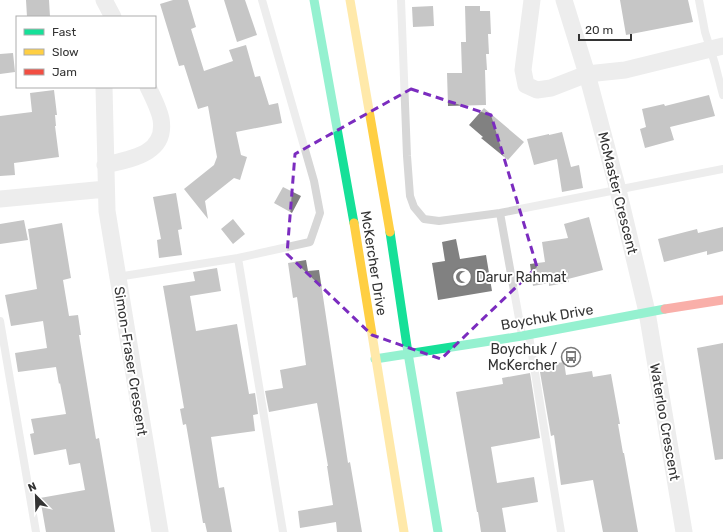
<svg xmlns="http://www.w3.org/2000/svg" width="723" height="532" font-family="Rubik,sans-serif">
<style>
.building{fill:#818181}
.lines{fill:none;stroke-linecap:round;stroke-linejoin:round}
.lane{stroke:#d7d7d7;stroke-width:8}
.street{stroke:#d7d7d7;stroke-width:17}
.fast{stroke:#16e098;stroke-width:9}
.slow{stroke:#ffcf43;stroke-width:9}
.jam{stroke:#f24e42;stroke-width:9}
.marked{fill:none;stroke:#7b2cbf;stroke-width:3;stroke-dasharray:8 5;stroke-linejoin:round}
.labels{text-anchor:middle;stroke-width:4;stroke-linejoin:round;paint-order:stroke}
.street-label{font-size:14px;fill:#333;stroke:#fff}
.poi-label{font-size:14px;fill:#333;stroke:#fff;text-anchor:start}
</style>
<rect width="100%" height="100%" fill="#fff"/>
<path class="building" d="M26,0H49L50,17H27Z
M173,0H188L196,27L191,29L204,71L233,61L229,50L246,45L255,77L260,76L269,105L278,103L282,123L236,132L241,155L247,157L240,180L234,178L205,201L208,219L184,189L214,165L217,157L208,106L198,109L184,65L179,66L160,4Z
M224,0H245L257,35L237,42Z
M620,0H688L693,22L626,35Z
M433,6L434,26L413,27L412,7Z
M465,6H480V11H490L491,34H488L489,54H486L487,70H485L486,105L448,106L447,73H462L461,42H466Z
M13,53L15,72L0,74V54Z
M54,90L57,115H55L56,126H55L59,157L14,163L15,175L0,176V116L32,112L30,93Z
M709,95L715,116L670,127L674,140L645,148L640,129L646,127L642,109L664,104L665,106Z
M484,108L524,142L508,160L481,138L483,137L469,125Z
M562,132L571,167L579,165L583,188L562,192L557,159L534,165L527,139L549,134V135Z
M283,187L301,196L292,213L274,203Z
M176,193L182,229L178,230L182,255L159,258L157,240L161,239L153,197Z
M589,217L603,270L568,279L569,282L549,286V283L533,286L530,264L545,262L542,242L568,238L564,224Z
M233,219L245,234L233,244L221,229Z
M24,220L28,240L0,244V224Z
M62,223L71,278L63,280L69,316L78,315L81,335H79L96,439L99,438L115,532H46L40,498L85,490L80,463L69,465L66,449L34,455L30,434L34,433L31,419L66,414L60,383L59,384L56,367L18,372L15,353L47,348L43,321L11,326L5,295L37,289L28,229Z
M723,227V251L707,255V251L664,262L658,239L697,229L698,233Z
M456,239L460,259L486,255L492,291L438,300L432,263L445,261L442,242Z
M306,260L308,271L319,270L348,463L350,462L362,532H337L336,522L300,528L298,511L333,505L327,466H328L317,403L269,412L265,391L283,388L280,370L306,365L297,297L293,298L288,263Z
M217,268L221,291L190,296L196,331L237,324L249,394L255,393L258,414L253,415L255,431L211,437L219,488L224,487L232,532H207L205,523H203L186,424L183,425L180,409L184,408L163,286L195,281L193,272Z
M723,343V459L715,460L697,348Z
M564,362L566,375L592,371L593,377L611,374L620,424H618L623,453H624L638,532H603L593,480L561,485L554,435L551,436L540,372L545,371L544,365Z
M530,373L540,438L491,447L497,483L534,477L538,502L502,508L506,532H481L478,512H477L456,392L503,384L502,378Z"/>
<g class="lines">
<path class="lane" d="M401,0L407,156L410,196L414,207L424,219L439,221L500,213L723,169
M699,0L705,32L715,64L723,95
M500,213L522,335
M238,258L283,532
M117,277L238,258L310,242L320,213L314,181L262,0
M0,321L36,532
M529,336L561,532"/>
<path class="street" d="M104,0L113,17
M532,0L523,70L526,85L537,90L551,88L587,74L564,0
M104,87L107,211L160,532
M105,165C131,159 167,154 161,119C159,109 153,97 148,87
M0,199L106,189
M684,532L647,312L618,190L587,74L625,70L723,46"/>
<path class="fast" d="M314,0L354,223
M390,232L408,353L438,532
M375,359L522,336L665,309"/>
<path class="slow" d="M350,0L390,232
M354,223L404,532"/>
<path class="jam" d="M665,309L723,300"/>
</g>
<path d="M0 0H723V532H0ZM411,89L491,115L537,267L441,359L372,335L287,254L295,154Z" fill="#fff" fill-opacity=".55" fill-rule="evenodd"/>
<path class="marked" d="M411,89L491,115L537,267L441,359L372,335L287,254L295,154Z"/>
<defs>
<g id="mosque-ring" transform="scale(1)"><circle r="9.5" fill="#fff" stroke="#7a7a7a" stroke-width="1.5"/><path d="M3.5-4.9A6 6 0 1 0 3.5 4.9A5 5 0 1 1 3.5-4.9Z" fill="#7a7a7a"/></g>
<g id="bus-ring" transform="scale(1)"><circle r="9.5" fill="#fff" stroke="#7a7a7a" stroke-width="1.5"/><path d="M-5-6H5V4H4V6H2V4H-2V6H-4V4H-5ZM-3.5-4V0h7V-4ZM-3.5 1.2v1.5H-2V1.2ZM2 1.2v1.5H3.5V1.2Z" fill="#7a7a7a"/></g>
</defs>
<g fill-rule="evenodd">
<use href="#mosque-ring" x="462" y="277"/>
<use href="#bus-ring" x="571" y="357"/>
</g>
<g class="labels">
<g class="street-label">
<text transform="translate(618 193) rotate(76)" y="5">McMaster Crescent</text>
<text transform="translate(374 263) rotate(81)" y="5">McKercher Drive</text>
<text transform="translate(547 317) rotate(-10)" y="5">Boychuk Drive</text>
<text transform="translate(131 361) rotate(81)" y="5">Simon-Fraser Crescent</text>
<text transform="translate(665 422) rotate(80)" y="5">Waterloo Crescent</text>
</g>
<g class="poi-label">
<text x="476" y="282">Darur Rahmat</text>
<text x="557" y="354" text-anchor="end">Boychuk /<tspan x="557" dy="16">McKercher</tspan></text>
</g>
</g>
<rect x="16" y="16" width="140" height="72" fill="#ffffff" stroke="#adadad"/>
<rect x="24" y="29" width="20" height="6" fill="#16e098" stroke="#adadad"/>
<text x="52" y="36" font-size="12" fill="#333333">Fast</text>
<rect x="24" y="49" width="20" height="6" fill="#ffcf43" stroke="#adadad"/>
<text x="52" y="56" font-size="12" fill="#333333">Slow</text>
<rect x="24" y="69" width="20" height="6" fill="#f24e42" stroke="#adadad"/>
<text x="52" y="76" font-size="12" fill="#333333">Jam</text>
<g transform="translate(36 496) rotate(337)" stroke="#ffffff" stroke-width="3" paint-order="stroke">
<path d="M0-3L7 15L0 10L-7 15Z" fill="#333333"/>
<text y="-6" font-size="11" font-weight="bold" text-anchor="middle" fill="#333333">N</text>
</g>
<path d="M579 34v6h52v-6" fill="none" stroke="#333333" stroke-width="2"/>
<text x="585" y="34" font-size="12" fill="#333333" stroke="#ffffff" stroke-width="3" paint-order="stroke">20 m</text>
</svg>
